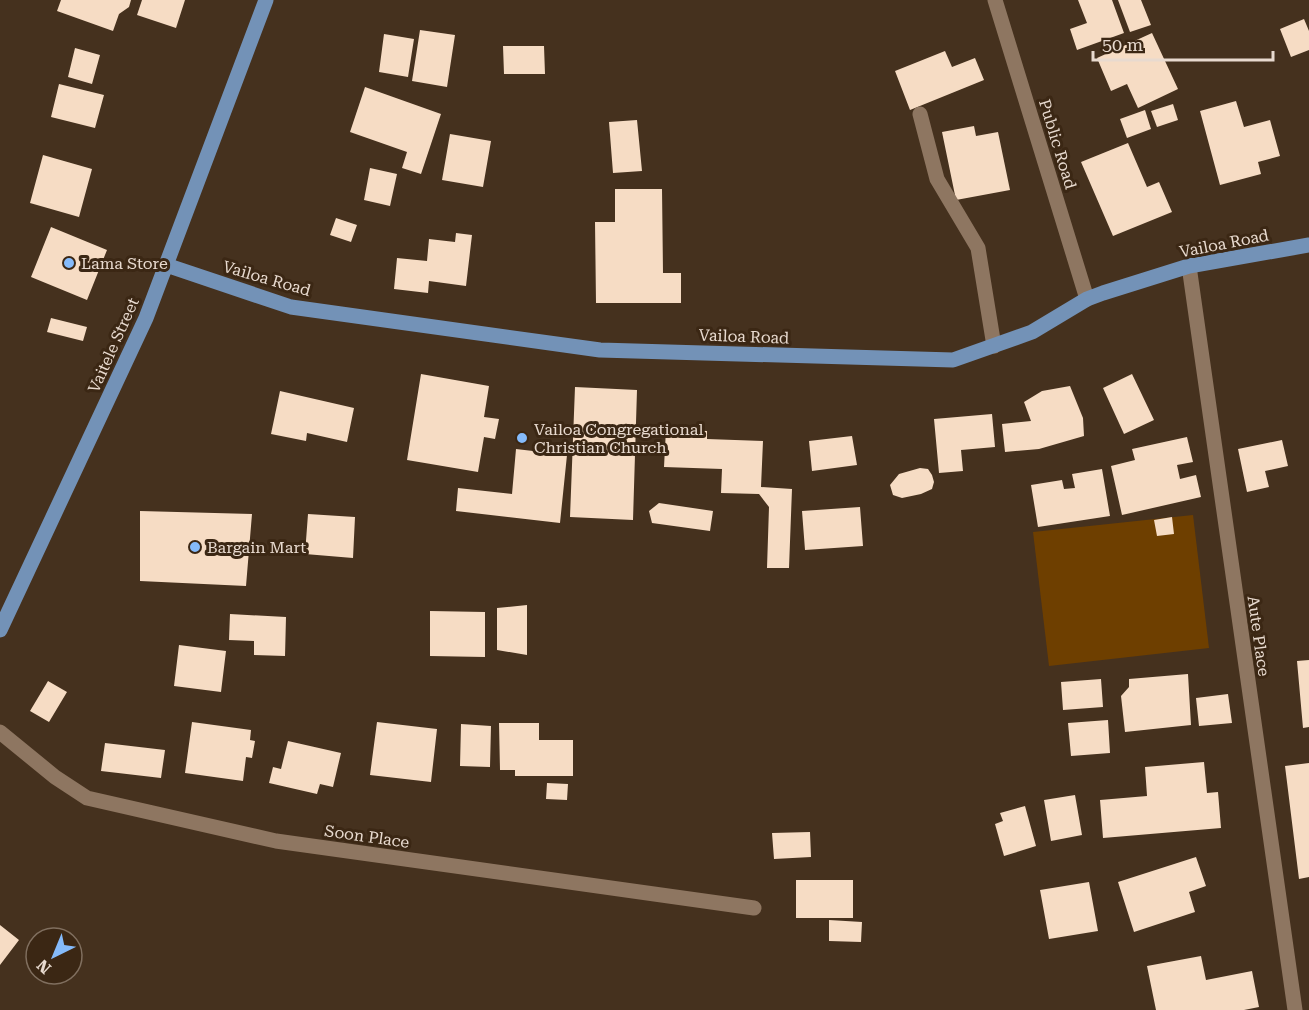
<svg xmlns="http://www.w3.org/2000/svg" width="1309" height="1010" font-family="'Roboto Serif',serif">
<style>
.green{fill:#6e3f00}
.building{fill:#f6dcc4}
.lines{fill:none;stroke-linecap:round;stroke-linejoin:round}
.minor{stroke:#8e7661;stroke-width:15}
.major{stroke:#7392b7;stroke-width:15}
.poi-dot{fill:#85bbfb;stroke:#3b2714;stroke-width:2}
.labels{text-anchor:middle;stroke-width:6;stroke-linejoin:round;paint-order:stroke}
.street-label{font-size:16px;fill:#e8dacf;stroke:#3b2714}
.poi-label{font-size:16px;fill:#e8dacf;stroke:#3b2714;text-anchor:start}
</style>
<rect width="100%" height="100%" fill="#45311e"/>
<path class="green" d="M1193,515L1209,648L1049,666L1033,532Z"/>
<path class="building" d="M61,0H131L129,7L119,14L113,31L57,11Z
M142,0H185L176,28L137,15Z
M1078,0H1112L1124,33L1077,50L1070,29L1087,23Z
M1118,0H1141L1151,25L1130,32Z
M1304,19L1309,31V50L1291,57L1280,29Z
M420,30L455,35L447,87L412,81Z
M1152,33L1178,89L1138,108L1127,84L1111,91L1097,58Z
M384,34L414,39L408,77L379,72Z
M503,46H544L545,74H504Z
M75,48L100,55L92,84L68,77Z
M945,51L952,67L975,58L984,80L910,110L895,71Z
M59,84L104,95L95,128L51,117Z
M365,87L441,114L421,174L402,168L407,152L350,132Z
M1236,101L1244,127L1270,120L1280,156L1258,162L1261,174L1220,185L1200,111Z
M1173,104L1178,120L1157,127L1151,111Z
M1145,110L1151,129L1127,138L1120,119Z
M637,120L642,171L613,173L609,122Z
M974,126L976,136L998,132L1010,190L956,200L942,132Z
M450,134L491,141L483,187L442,180Z
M1128,143L1147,187L1159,182L1172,212L1113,236L1081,162Z
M43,155L92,169L79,217L30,203Z
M370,168L397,174L390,206L364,200Z
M615,189H662L663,273H681V303H596L595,222H615Z
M336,218L357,225L351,242L330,235Z
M51,227L107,250L87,300L31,277Z
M456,233L472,235L466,286L429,281L428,293L394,289L397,258L427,261L429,239L455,242Z
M51,318L87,327L83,341L47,332Z
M421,374L489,386L484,417L499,419L495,439L484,437L478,472L407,460Z
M1132,374L1154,420L1124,434L1103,388Z
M1070,386L1083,418L1084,436L1039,449L1005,452L1002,424L1031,421L1024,402L1042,391Z
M575,387L637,390L633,520L570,517Z
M280,391L354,408L347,442L307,433L306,441L271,434Z
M992,414L995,447L961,450L963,471L939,473L934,419Z
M666,429L707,431V439L763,441L761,487L792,489L789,568H767L769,507L759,494L721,493L722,469L664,467Z
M852,436L857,465L812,471L809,441Z
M1187,437L1193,462L1177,465L1180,479L1196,475L1201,497L1122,515L1111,466L1135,460L1132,449Z
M1282,440L1288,466L1265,471L1269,487L1247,492L1238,449Z
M516,449L567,455L560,523L456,511L458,488L512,494Z
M920,468L928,469L932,475L934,482L932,489L921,494L902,498L893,495L890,485L899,474Z
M1102,469L1110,516L1038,527L1031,485L1062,480L1064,489L1075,488L1072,474Z
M659,503L713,511L710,531L652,523L649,511Z
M860,507L863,546L805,550L802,511Z
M140,511L252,514L246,586L140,581Z
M308,514L355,517L353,558L305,554Z
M1172,517L1174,534L1157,536L1154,520Z
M527,605V655L497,650V608Z
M430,611L485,612V657L430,656Z
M230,614L286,617L285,656L254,655V641L229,640Z
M179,645L226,651L221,692L174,686Z
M1309,660V727L1303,728L1297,661Z
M1188,674L1191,725L1125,732L1121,696L1129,687V679Z
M1101,679L1103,707L1063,710L1061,682Z
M48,681L67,692L49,722L30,711Z
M1228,694L1232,723L1199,726L1196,698Z
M1108,720L1110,753L1071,756L1068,723Z
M192,722L251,730L250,740L255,741L252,758L246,757L243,781L185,773Z
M377,722L437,729L431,782L370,775Z
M499,723H539V740H573V776H515V770H500Z
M461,724L491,726L490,767L460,766Z
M288,741L341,753L333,787L320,784L317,794L269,783L273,767L281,769Z
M105,743L165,750L161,778L101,771Z
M1204,762L1207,793L1218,792L1221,828L1103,838L1100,800L1147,796L1145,767Z
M1309,763V877L1299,879L1285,766Z
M547,783L568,784L567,800L546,799Z
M1075,795L1082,835L1051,841L1044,800Z
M1025,806L1036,846L1004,856L995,824L1003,821L1000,813Z
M810,832L811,857L774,859L772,833Z
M1196,857L1206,886L1189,892L1195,912L1134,932L1118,882Z
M796,880H853V918H796Z
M1089,882L1098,931L1049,939L1040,890Z
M829,920L862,922L861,942L829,941Z
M0,925L19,940L0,965Z
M1201,956L1206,980L1252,971L1259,1007L1244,1010H1156L1147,966Z"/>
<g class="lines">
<path class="minor" d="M995,0L1087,299
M920,114L937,179L978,248L994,346
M1189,266L1295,1010
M0,732L55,777L87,798L276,841L754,908"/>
<path class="major" d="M166,265L291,307L600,350L953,360L1032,332L1087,299L1103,293L1189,266L1309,245
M0,630L146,318L266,0"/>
</g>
<g class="poi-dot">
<circle cx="69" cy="263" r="6"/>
<circle cx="522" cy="438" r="6"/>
<circle cx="195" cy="547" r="6"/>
</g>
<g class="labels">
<g class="street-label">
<text transform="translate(1058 144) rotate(73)" y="6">Public Road</text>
<text transform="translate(1224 243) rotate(-11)" y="6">Vailoa Road</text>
<text transform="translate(267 278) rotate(16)" y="6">Vailoa Road</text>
<text transform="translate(744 336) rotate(2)" y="6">Vailoa Road</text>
<text transform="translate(113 345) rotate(-66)" y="6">Vaitele Street</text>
<text transform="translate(1259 636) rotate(82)" y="6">Aute Place</text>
<text transform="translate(367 836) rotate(8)" y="6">Soon Place</text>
</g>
<g class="poi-label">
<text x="81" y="269">Lama Store</text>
<text x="534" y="435">Vailoa Congregational<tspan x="534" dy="18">Christian Church</tspan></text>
<text x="207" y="553">Bargain Mart</text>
</g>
</g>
<g transform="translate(54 956) rotate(223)"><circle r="28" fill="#3b2714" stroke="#806f5f" stroke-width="1.5"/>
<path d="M0-4.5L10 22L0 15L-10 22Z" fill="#85bbfb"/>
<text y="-9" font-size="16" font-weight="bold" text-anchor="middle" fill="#e8dacf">N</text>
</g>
<path d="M1093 51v9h180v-9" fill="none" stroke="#e8dacf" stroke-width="3"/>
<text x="1102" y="51" font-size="18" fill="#e8dacf" stroke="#3b2714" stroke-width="4.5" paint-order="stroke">50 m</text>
</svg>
